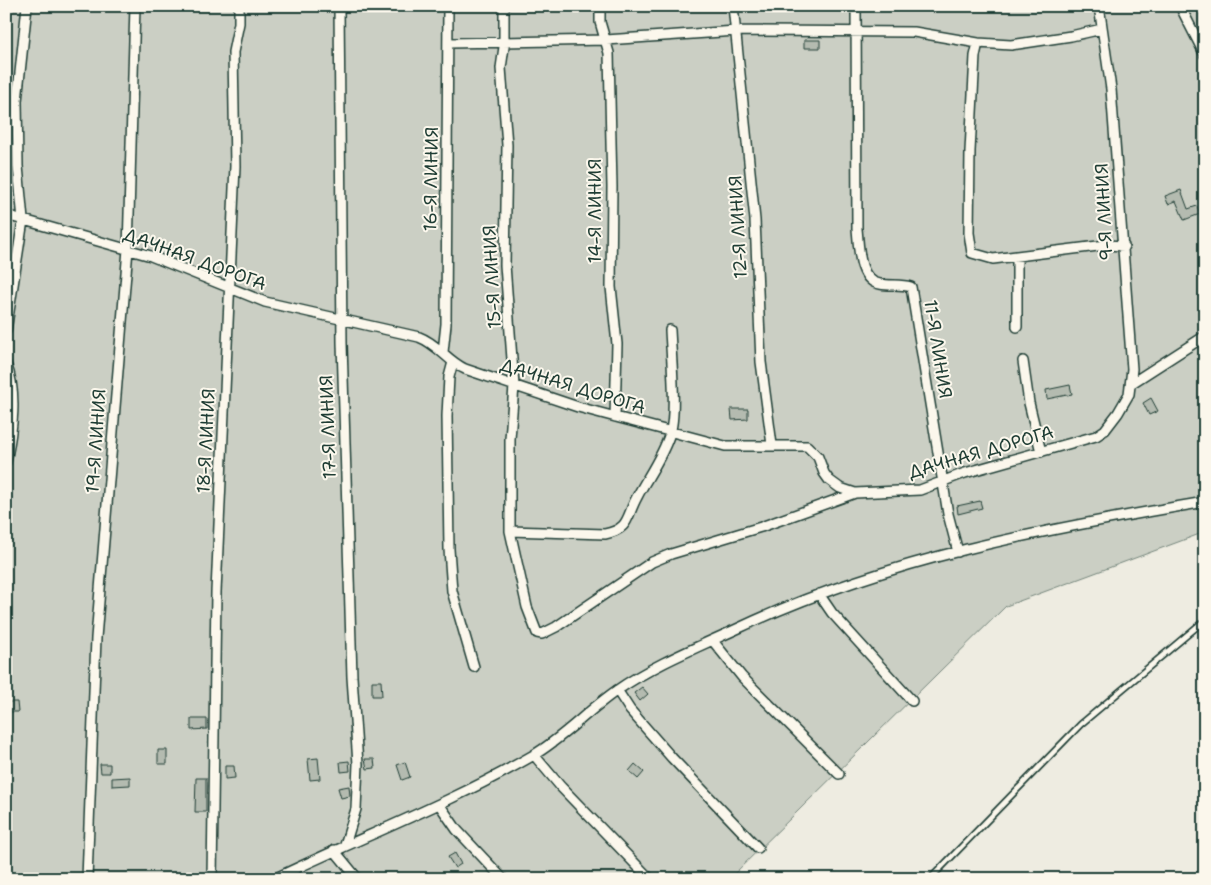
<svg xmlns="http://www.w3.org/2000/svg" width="1211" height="885" font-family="'Shantell Sans',sans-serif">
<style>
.green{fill:#cbcfc4;stroke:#75867c}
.building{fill:#b4bbb0;stroke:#1f3d34}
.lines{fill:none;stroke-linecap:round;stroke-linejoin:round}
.lane-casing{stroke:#1f3d34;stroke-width:8}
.street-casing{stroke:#1f3d34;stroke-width:12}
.lane{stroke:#fbf7ec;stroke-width:4.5}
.street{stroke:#fbf7ec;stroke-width:9}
.labels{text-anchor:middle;stroke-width:4;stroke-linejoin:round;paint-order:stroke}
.street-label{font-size:18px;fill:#1f3d34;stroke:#fbf7ec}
</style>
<rect width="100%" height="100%" fill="#eeece1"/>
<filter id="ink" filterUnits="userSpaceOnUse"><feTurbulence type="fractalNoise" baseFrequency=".02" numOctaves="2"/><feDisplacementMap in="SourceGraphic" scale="10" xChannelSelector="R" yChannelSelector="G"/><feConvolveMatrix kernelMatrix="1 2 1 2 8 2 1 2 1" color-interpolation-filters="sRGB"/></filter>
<g filter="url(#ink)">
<path class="green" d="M6,6H1205V532L1006,606L729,879H6Z"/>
<path class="building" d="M804,40H820V48H804Z
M1181,190L1188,209L1197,206L1200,214L1184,220L1176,201L1168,204L1165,196Z
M1070,385L1072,394L1047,399L1046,390Z
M1151,398L1158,411L1149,415L1143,403Z
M731,409H748V419L732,420Z
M980,501L982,508L958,514L957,506Z
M372,681H381L382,696H372Z
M642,687L648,694L640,701L634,693Z
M6,702H17L18,712H6Z
M191,719H207V729L191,730Z
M158,750H167V764H158Z
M318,758L320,779L310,780L308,759Z
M365,759H374L375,768L367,769Z
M349,761L350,771L341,772L340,762Z
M405,762L410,777L402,780L397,765Z
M100,764H110V773H101Z
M635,764L644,772L638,779L629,771Z
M225,766H234L235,778L225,779Z
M130,777V785L112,786V778Z
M196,778H206V812H195Z
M349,786L350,796L341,798L338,788Z
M455,853L461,864L455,868L448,857Z"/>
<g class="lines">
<g class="lane-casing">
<path id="lane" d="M930,879L1081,724L1205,620"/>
</g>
<g class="street-casing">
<path id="street" d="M339,6L342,343L352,677L358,764L356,809L345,845
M504,6V47L501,68L507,145L505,265L514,386L510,439V531L527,607L537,633L542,634L556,627L652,562L671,554L761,527L855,493
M600,6V22L609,53L612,187L611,287L617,344L615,417
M733,6L755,220L761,362L772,445
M856,6L857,229C859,246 858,281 880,284C891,286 900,284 911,287L948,514L958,552
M1180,6L1205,55
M449,43L606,40L736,31L914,32L978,43L1011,45L1071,36L1102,29
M978,43L975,56L970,151L969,233L972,253L993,259L1106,245L1124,246
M6,215L151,256L265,302L419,337C438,344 447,361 465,369L578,407L725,446H807L818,457L824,473L829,480L840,488L855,493L920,490L965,473L1096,436L1105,430L1118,413L1129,394L1132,369L1111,89L1099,6
M1017,327V257
M6,331L23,220L18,166L17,101L27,6
M443,352L446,324L448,6
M1023,361L1029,403L1041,452
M453,362L449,377L447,416L449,549L452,591L474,667
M6,364C18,392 12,432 6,462
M1132,383L1205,336
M510,531L605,534C630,529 626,517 637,497C648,476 663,456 670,433C677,413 671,354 670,330
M819,594L832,613L912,701
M713,641L742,677L839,774
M617,690L630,710L672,758L758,848
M534,755L561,787L650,879
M439,804L457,830L503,879
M334,850L358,879
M87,879L96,638L128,249L135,6
M212,879L216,592L235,166L233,52L239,23V6
M274,879C359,838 449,804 532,756C562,739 587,711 616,691C653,665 698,647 739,628C888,558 1044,529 1205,502"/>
</g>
<use href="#lane" class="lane"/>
<use href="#street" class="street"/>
</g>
</g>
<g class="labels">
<g class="street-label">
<text transform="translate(431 179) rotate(-89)" y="6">16-Я ЛИНИЯ</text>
<text transform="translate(595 211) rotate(-90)" y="6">14-Я ЛИНИЯ</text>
<text transform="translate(1104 212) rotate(-93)" y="6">9-Я ЛИНИЯ</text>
<text transform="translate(738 227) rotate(-93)" y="6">12-Я ЛИНИЯ</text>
<text transform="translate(195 259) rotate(20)" y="6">ДАЧНАЯ ДОРОГА</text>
<text transform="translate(492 277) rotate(-93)" y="6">15-Я ЛИНИЯ</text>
<text transform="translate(938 349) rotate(81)" y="6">11-Я ЛИНИЯ</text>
<text transform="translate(573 386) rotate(17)" y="6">ДАЧНАЯ ДОРОГА</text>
<text transform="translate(328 427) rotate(-92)" y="6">17-Я ЛИНИЯ</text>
<text transform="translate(96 441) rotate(-86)" y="6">19-Я ЛИНИЯ</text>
<text transform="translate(206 441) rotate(-87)" y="6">18-Я ЛИНИЯ</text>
<text transform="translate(981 452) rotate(-16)" y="6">ДАЧНАЯ ДОРОГА</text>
</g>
</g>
<rect width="1211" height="885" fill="none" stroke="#fbf7ec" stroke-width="25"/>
<rect x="12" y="12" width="1186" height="860" fill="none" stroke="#1f3d34" stroke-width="2" filter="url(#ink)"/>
</svg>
